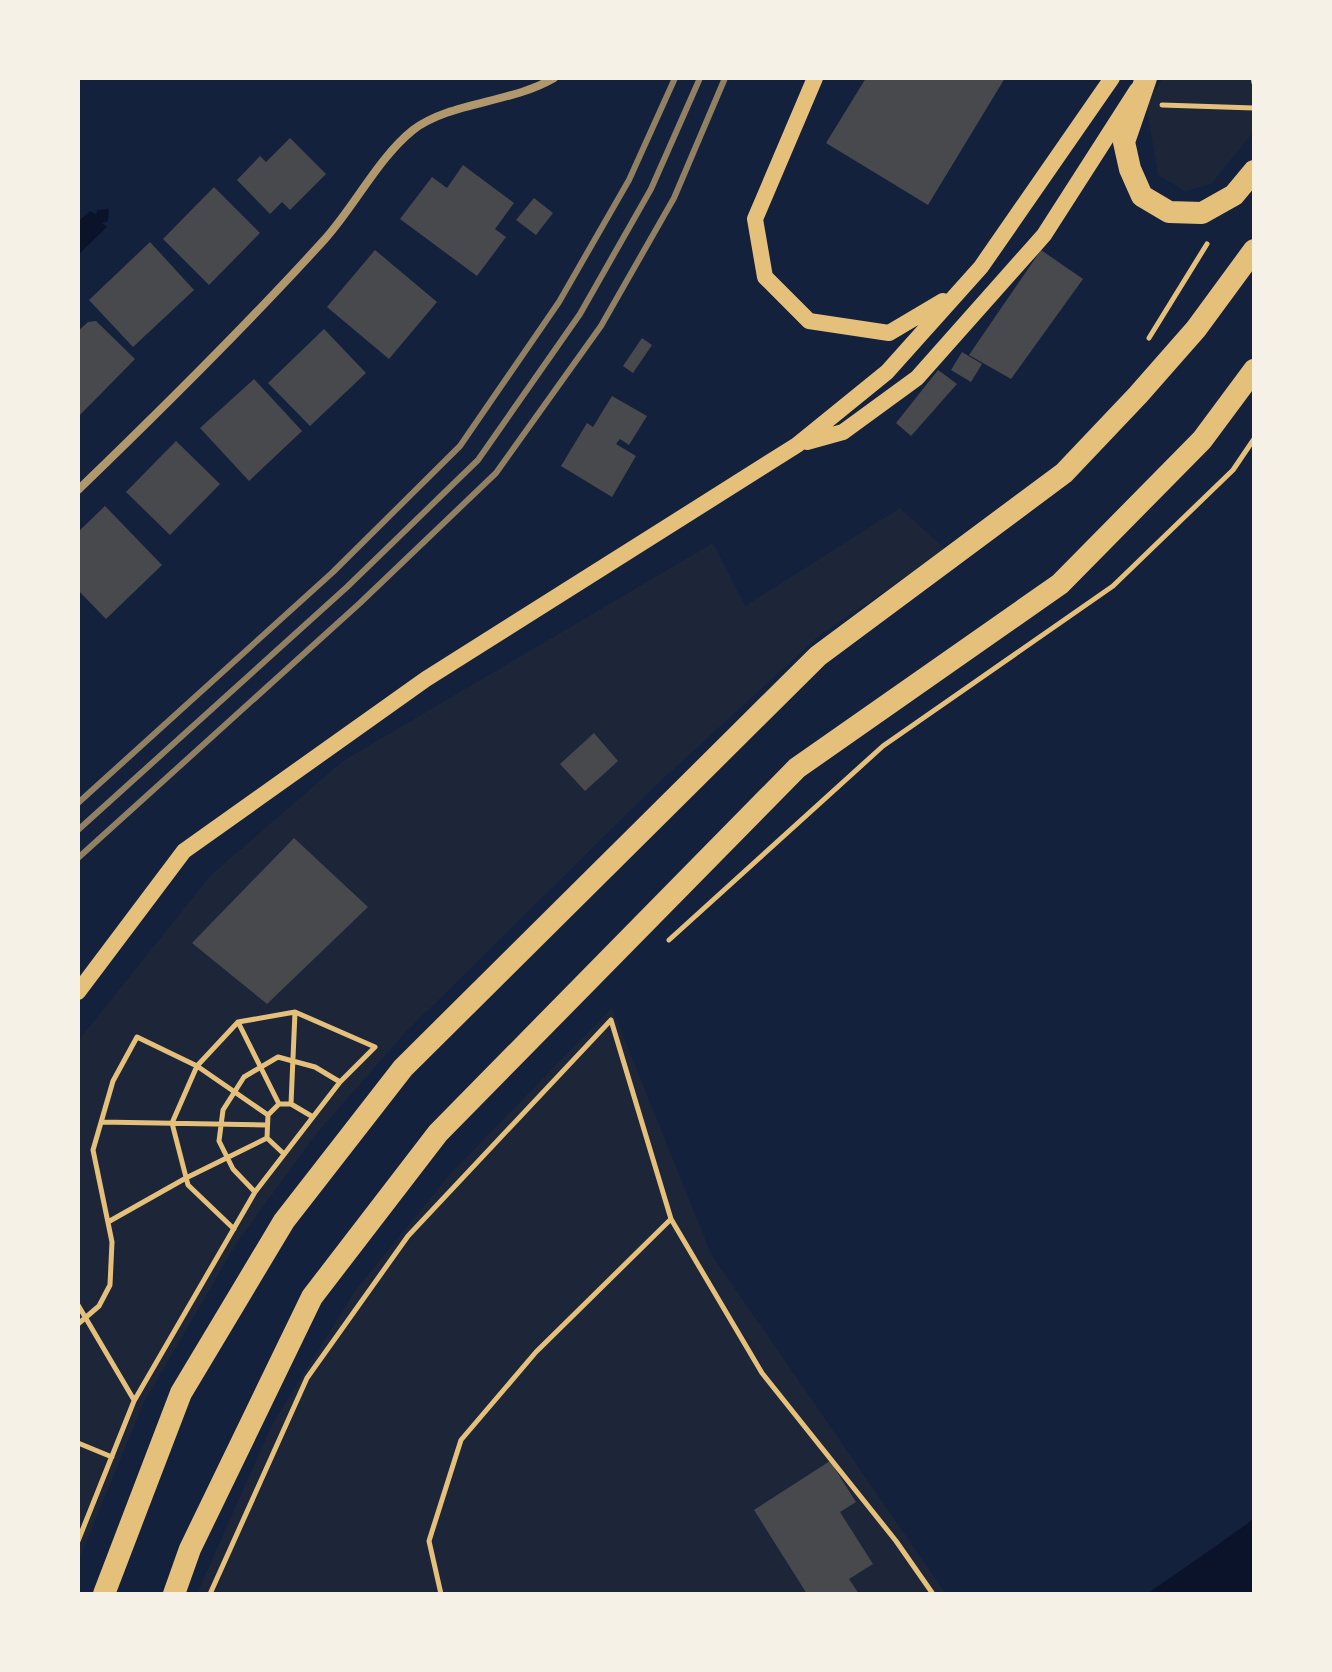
<svg xmlns="http://www.w3.org/2000/svg" width="1332" height="1672" font-family="Mulish,sans-serif">
<style>
.green{fill:#1d2539}
.water{fill:#0b132b}
.building{fill:#48494c}
.lines{fill:none;stroke-linecap:round;stroke-linejoin:round}
.path{stroke:#e5c07b;stroke-width:5}
.minor{stroke:#b1986c;stroke-width:8}
.secondary{stroke:#e5c07b;stroke-width:16}
.trunk{stroke:#e5c07b;stroke-width:22}
.rail{stroke:#918062;stroke-width:6}
</style>
<rect width="100%" height="100%" fill="#14213d"/>
<path class="green" d="M1163,78H1254V131L1211,184L1185,191L1158,175L1146,104Z
M900,508L946,550L821,634L656,785L405,1033L316,1134L238,1241L144,1402L78,1562V1041L211,875L343,761L713,543L745,606Z
M612,1008L711,1254L946,1594H197L272,1425L355,1291L451,1173Z"/>
<path class="water" d="M109,209L108,221L102,223L107,227L78,255V222L90,211L96,214L97,210Z
M1254,1518V1594H1147L1247,1524Z"/>
<path class="building" d="M866,78H1005L928,205L826,143Z
M290,138L326,174L290,210L282,202L270,214L237,180L260,156L266,162Z
M463,165L514,203L495,229L506,237L477,276L400,219L432,177L447,188Z
M214,187L260,233L209,285L163,239Z
M534,198L553,213L536,235L516,220Z
M150,242L194,290L133,347L89,300Z
M375,250L437,302L389,359L327,307Z
M1041,250L1083,279L1011,379L969,355Z
M96,321L135,359L78,417V331L88,322Z
M324,329L366,373L310,426L268,383Z
M642,338L652,345L633,373L623,366Z
M962,352L982,364L971,382L951,370Z
M938,370L957,384L911,436L896,423Z
M254,379L302,431L249,481L200,428Z
M612,396L647,416L629,445L620,439L616,444L636,456L612,497L561,466L587,423L593,427Z
M176,441L220,484L170,535L126,492Z
M105,506L162,565L106,619L78,590V532Z
M594,733L618,761L585,791L560,764Z
M294,838L368,907L267,1004L192,943Z
M830,1461L856,1502L840,1512L873,1564L849,1579L859,1594H807L754,1510Z"/>
<g class="lines">
<path class="path" d="M1253,78L1254,83
M1162,105L1254,108
M1149,338L1207,244
M669,940L883,746L1113,586L1233,470L1254,439
M238,1022L279,1104
M291,1104L295,1012
M101,1122L266,1125
M284,1154L267,1138L268,1115L279,1104H291L313,1117
M255,1192L233,1169L219,1141L223,1110L244,1077L278,1057L315,1067L340,1082
M108,1222L186,1178L267,1138
M78,1305L134,1400
M78,1324L99,1306L110,1285L112,1242L93,1150L113,1081L137,1037L197,1066L268,1115
M78,1443L112,1457
M78,1541L134,1401L255,1192L340,1082L375,1047L295,1012L238,1022L197,1066L172,1123L188,1185L234,1229
M210,1594L307,1378L408,1236L611,1020L671,1219L762,1373L896,1541L933,1594
M441,1594L429,1541L461,1440L536,1352L671,1219"/>
<path class="minor" d="M78,490C163,408 246,326 325,239C354,207 379,157 413,130C449,102 512,103 554,78"/>
<path class="secondary" d="M815,78L755,219L765,277L809,321L889,333L943,301
M807,442L843,432L917,378L1044,235L1137,90
M78,992L184,851L426,679L797,445L887,372L981,267L1112,78"/>
<path class="trunk" d="M1146,78L1124,142L1130,169L1142,196L1169,212L1202,213L1234,195L1254,171
M104,1594L181,1393L284,1221L403,1068L818,656L1064,473L1138,395L1196,329L1254,250
M174,1594L190,1549L312,1297L438,1133L797,768L1060,584L1202,440L1254,370"/>
<path class="rail" d="M78,803L333,572L460,446L559,302L629,180L675,78
M78,830L347,587L478,460L580,314L651,189L700,78
M78,858L360,603L496,473L601,326L674,198L725,78"/>
</g>
<rect width="1332" height="1672" fill="none" stroke="#f6f1e7" stroke-width="160"/>
</svg>
